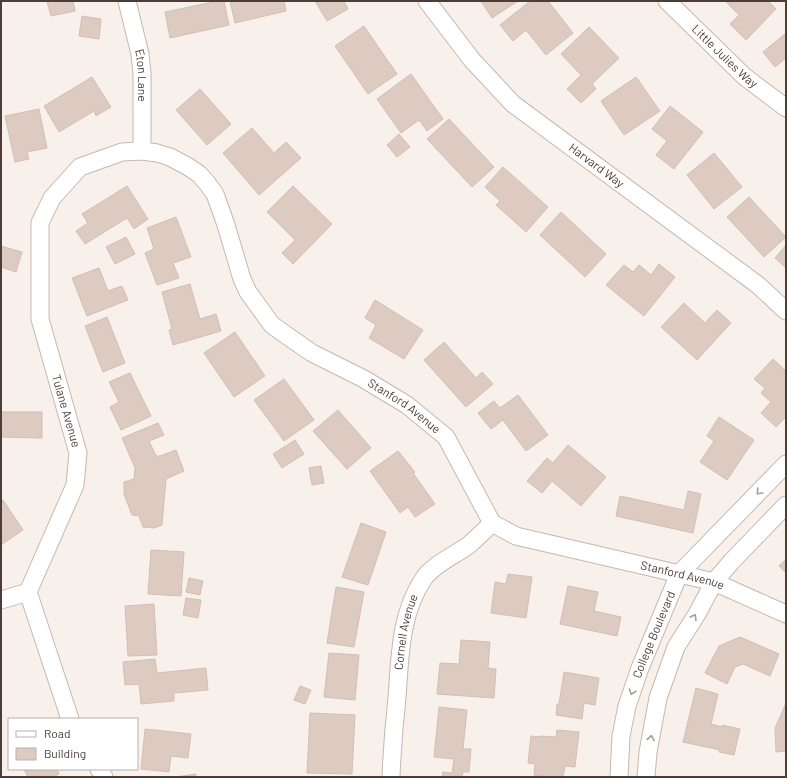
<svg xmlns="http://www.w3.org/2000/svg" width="787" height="778" font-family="Barlow,sans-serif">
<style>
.building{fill:#ddcbc2;stroke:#d5beb1}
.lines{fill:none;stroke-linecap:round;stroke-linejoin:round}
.minor-casing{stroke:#c6b8af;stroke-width:19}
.minor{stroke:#fff;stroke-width:17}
.oneway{stroke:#a69e9b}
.labels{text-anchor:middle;stroke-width:4;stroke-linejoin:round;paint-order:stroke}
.street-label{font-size:12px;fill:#4c3e37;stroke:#fff}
</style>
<rect width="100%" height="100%" fill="#f7f0eb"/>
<path class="building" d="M47,1H73L75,11L51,16Z
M218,1H224L229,25L170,38L165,12Z
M230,1H284L286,11L235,23Z
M315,1H344L348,9L327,21Z
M481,1H518L492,18Z
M530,1H548L573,33L546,55L526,30L513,41L500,25Z
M725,1H768L776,9L746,40L730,24L739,15Z
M82,16L101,19L99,39L79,36Z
M364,26L397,74L368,94L335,46Z
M589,27L619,58L592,84L596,89L581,103L567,89L581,75L561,54Z
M786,33V58L775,67L763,52Z
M411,74L443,119L427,131L419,120L401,133L377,99Z
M92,77L111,107L96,116L94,111L59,132L44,106Z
M636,77L660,111L624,135L601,101Z
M200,89L231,124L207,145L176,110Z
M670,106L703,132L674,169L656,155L667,141L652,129Z
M39,109L47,148L27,152L29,159L15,162L5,116Z
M449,119L494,167L472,187L427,139Z
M252,128L274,153L286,142L301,158L259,195L223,153Z
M399,134L410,147L397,157L387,145Z
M714,153L742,187L714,209L687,175Z
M503,167L548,207L526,232L496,205L500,201L485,187Z
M127,186L148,219L134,229L127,218L85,244L76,231L88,223L82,214Z
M293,186L332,224L293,264L282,253L295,240L267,212Z
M749,197L786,237L764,257L727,217Z
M561,212L606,254L585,277L540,235Z
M176,217L191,257L173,263L179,278L157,285L145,253L154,249L147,228Z
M126,237L135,254L115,264L106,247Z
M786,245V268L775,258Z
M1,246L22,252L16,272L1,267Z
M659,264L675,277L644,316L606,285L624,265L633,272L639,265L651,275Z
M99,268L108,291L122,286L128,300L87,316L72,278Z
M190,284L200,319L216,314L221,331L173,345L169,330L172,329L162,292Z
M375,300L423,330L404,359L369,338L376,325L365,318Z
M684,303L705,323L717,310L731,323L697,360L661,327Z
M107,317L125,363L103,372L85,326Z
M235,332L265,376L234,397L204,353Z
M444,342L476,378L482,372L493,384L466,407L424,360Z
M773,359L786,371V417L776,427L761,413L771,402L761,393L765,388L754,379Z
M130,373L151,416L121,430L110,407L119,402L109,382Z
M284,379L314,420L284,441L254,400Z
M518,395L548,435L526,451L503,420L491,429L478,413L494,401L500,408Z
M338,410L371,448L347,469L313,431Z
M1,412H42V438L1,437Z
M719,417L754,440L727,480L700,462L714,441L707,436Z
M158,423L164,435L149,441L156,456H160L176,450L184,471L166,479L162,525L154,528L143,527L139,516L132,515L124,494V482L134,479L135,468L122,438Z
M295,440L304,454L282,468L273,454Z
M568,445L606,477L581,506L552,481L542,493L527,481L547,458L553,463Z
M398,451L415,472L413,473L435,504L415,517L408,507L400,513L370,471Z
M321,466L324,483L312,485L309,468Z
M688,491L701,494L693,533L616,516L620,496L684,510Z
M3,500L23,530L1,545V502Z
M361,523L386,532L368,585L342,577Z
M151,550L184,552L181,596L148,594Z
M786,559V573L779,566Z
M508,574L532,577L526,618L491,613L495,582L506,584Z
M189,578L203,581L200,595L186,592Z
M568,586L598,592L594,611L621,617L617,636L560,624Z
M336,587L364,592L354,647L327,643Z
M186,598L201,600L198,618L183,615Z
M154,604L157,655L128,656L125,606Z
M740,637L779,654L770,676L743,664L735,667L727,684L705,673L719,646Z
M461,640L490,642L488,668L496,669L494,698L437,694L440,663L459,664Z
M329,653L359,655L355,700L324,697Z
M155,659L157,673L206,668L208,690L174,693V701L141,704L139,684L125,685L123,662Z
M564,672L599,678L595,705L584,703L582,719L556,715L557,704H559Z
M300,686L311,690L305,704L294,700Z
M696,688L718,694L711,724L722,727V725L740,729L734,755L719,752L720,750L683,742Z
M786,703V751L776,752L775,728Z
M439,707L467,710L463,749H471L469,772H463L462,777H442L443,772L452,773L454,759L434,757Z
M310,713L355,715L352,774L307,773Z
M145,729L191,734L188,758L171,756L169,772L141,769Z
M557,730L579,732L575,767L565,766L563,777H552L534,775L535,764L528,763L531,736L540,737V736L556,737Z
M24,769H57L59,774L53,777H28Z
M196,774V777H176Z"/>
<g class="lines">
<g class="minor-casing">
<g id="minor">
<path id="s1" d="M127,1L140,54L142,73V151"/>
<path id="s2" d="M427,1L472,60L513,104L758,285L786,311"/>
<path id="s3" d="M667,1L745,77L786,108"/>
<path d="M1,600L28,592"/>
<path id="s4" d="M70,719L28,592L75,485L78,453L40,319V223L52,198L80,167L122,152L142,151L157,153L170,157L187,166L199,174L207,183L215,194L226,225L242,279L248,292L272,325L286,335L312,353L364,379L407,405L446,437L492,523L516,536L714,582L786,614"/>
<path d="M99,769L104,777"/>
<path id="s5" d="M391,777C392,751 394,724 397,698C400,657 400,613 424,578C435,563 456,555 470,544C478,537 485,530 492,523"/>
<path id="s6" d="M619,777L621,736L627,706L640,668L679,574L786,464"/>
<path d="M646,777L648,752L658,698L676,647L697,614L714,582L732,561L786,505"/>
</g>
</g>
<use href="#minor" class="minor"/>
</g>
<defs><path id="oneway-chevron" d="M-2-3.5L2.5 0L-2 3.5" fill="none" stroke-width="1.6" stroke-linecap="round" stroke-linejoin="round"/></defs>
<g class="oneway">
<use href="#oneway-chevron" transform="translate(759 492) rotate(134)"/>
<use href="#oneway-chevron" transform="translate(694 617) rotate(-59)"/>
<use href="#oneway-chevron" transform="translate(632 692) rotate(109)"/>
<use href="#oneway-chevron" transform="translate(651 738) rotate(-80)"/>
</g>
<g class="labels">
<g class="street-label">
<text dy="4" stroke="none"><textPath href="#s3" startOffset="80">Little Julies Way</textPath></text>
<text dy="4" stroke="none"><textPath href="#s1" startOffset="76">Eton Lane</textPath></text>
<text dy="4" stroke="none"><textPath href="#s2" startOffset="238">Harvard Way</textPath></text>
<text dy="4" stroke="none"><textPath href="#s4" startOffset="1040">Stanford Avenue</textPath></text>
<text transform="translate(66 411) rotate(74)" y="4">Tulane Avenue</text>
<text dy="4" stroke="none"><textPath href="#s4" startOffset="1388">Stanford Avenue</textPath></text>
<text dy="4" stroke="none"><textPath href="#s5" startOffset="146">Cornell Avenue</textPath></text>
<text dy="4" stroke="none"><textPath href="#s6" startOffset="148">College Boulevard</textPath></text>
</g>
</g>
<rect width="787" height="778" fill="none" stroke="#4c3e37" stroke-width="4"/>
<rect x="8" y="718" width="130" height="52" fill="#ffffff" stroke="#b7b2af"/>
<rect x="16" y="731" width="20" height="6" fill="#ffffff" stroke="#b7b2af"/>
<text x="44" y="738" font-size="12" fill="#4c3e37">Road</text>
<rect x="16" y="748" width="20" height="12" fill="#ddcbc2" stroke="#b7b2af"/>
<text x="44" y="758" font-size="12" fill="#4c3e37">Building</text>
</svg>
